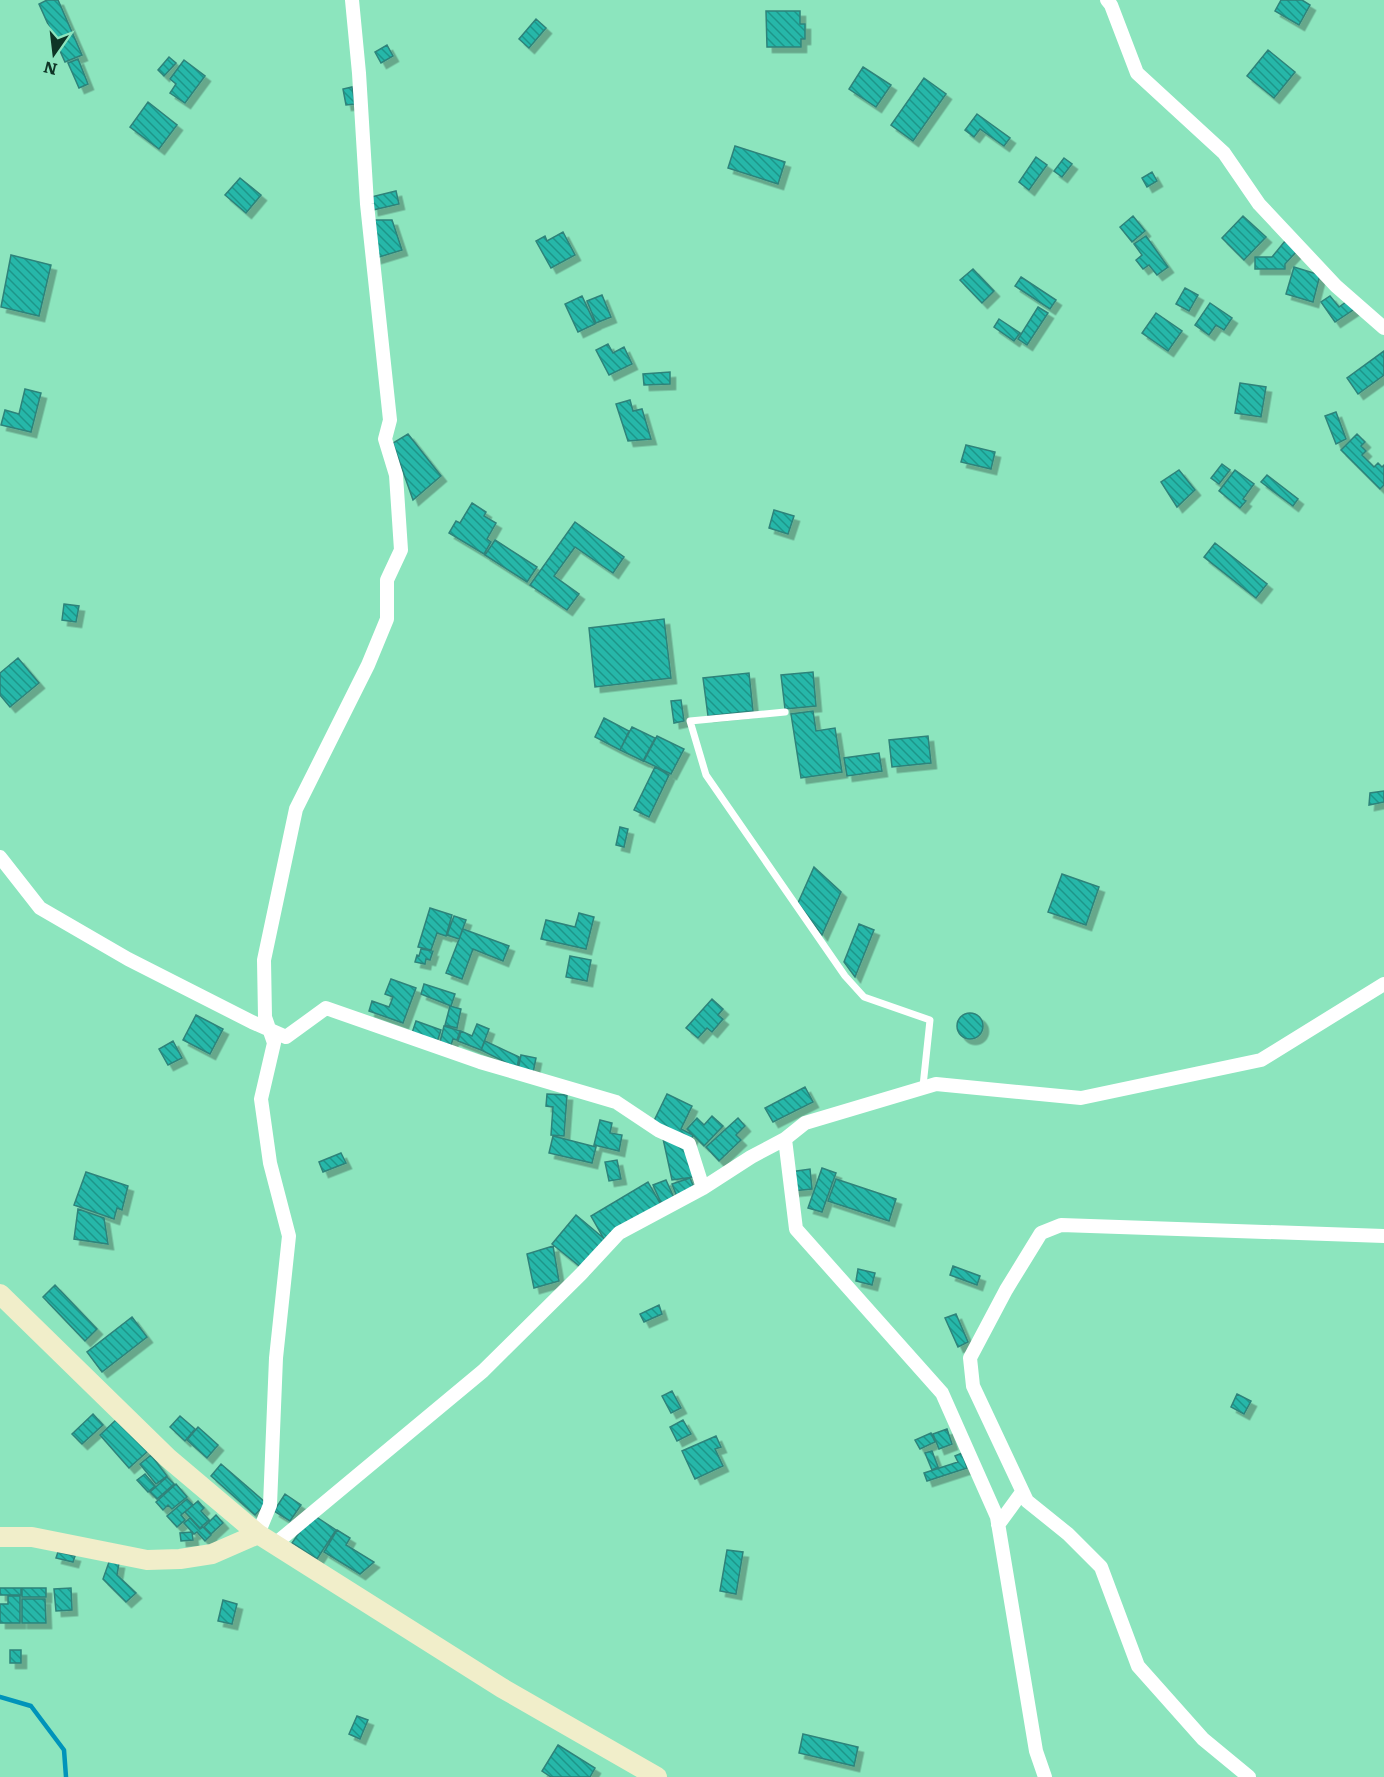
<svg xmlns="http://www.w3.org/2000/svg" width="1384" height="1777" font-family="Literata,serif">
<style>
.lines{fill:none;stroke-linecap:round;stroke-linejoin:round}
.stream{stroke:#0094ba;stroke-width:4.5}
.building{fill:url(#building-back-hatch);stroke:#2e837a;stroke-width:1.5;filter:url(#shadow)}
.service{stroke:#fff;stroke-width:7}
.minor{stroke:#fff;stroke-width:14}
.secondary{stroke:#f1eeca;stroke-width:20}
</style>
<defs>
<pattern id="building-back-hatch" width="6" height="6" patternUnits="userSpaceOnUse" patternTransform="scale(1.5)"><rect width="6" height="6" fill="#26b7a9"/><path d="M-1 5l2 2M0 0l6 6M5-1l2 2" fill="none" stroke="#1f9689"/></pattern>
<filter id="shadow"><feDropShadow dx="5.5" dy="5.5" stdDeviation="0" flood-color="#0004"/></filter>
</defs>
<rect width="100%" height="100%" fill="#8ce5be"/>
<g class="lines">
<path class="stream" d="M0,1697L31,1706L64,1750L66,1777"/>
</g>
<path class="building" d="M47,0H58L82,55L65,62L39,4Z
M1281,0H1302L1310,5L1299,25L1275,11Z
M766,11H800V24H805V39H801V47H767Z
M536,19L546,28L529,48L519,39Z
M387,45L393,56L381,63L375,52Z
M1268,50L1295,72L1274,98L1247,76Z
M169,57L176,63L164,76L158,70Z
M78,59L88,84L79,88L68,63Z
M184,60L205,76L185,103L170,93L176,84L170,79Z
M863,67L891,85L876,107L849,89Z
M924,78L946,94L913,141L891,125Z
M352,87L355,104L346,105L343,89Z
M148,102L177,125L159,149L130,127Z
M977,114L1010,138L1004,146L980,129L974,137L965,130Z
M735,146L785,162L778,184L728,168Z
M1036,157L1047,165L1029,190L1019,182Z
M1064,158L1072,164L1062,177L1054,171Z
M1152,172L1157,181L1147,187L1142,178Z
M240,178L261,195L246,213L225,195Z
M396,191L399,204L373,210L371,197Z
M1133,216L1145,231L1132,242L1120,227Z
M1243,216L1266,237L1244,260L1222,238Z
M374,220H392L402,250L376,258Z
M563,232L575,255L551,268L536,241L545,236L547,241Z
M1146,236L1168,267L1157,275L1149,265L1143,269L1136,260L1142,255L1134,244Z
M1285,241L1297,251L1285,264V269H1255V257H1272Z
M11,255L51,265L39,316L1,307Z
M1294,267L1320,275L1313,302L1286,294Z
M973,269L994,291L982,303L960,280Z
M1021,277L1056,300L1050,309L1015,286Z
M1185,288L1198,295L1189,311L1176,304Z
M602,295L611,317L596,323L587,301Z
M582,296L595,324L578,332L565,304Z
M1330,296L1339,307L1350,299L1356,308L1335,322L1321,302Z
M1210,303L1232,318L1224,330L1216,325L1209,335L1195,325Z
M1038,307L1048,313L1027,345L1018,339Z
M1156,313L1182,331L1168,351L1142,333Z
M999,319L1020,333L1014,341L994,327Z
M608,344L613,353L624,347L632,364L609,375L596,350Z
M1384,351V375L1358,394L1347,378Z
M670,372V384L644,385L643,374Z
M1240,383L1266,387L1261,417L1235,413Z
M25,389L41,393L31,432L1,425L5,410L19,414Z
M630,400L633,411L642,409L651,439L628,441L616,404Z
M1336,412L1346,439L1336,444L1325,416Z
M408,434L441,476L413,500L393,443Z
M1357,434L1365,442L1361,446L1366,451L1362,455L1374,467L1378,463L1382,467L1384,465V485L1380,489L1341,450Z
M966,445L995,452L991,469L961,462Z
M1222,464L1230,470L1219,484L1211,478Z
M1179,470L1195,490L1177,507L1161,482Z
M1235,470L1254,484L1243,499L1246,501L1240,508L1219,491Z
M1267,475L1298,499L1293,506L1261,482Z
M472,503L486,512L484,516L496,523L487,539L491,542L484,554L449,533L456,521L460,523Z
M774,510L794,516L788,534L769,528Z
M575,522L624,557L613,573L575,547L554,576L579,594L567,610L530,585Z
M495,540L537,567L527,582L485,555Z
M1215,543L1267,584L1256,598L1204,557Z
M64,604L79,606L76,622L62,620Z
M664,619L671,678L595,687L589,628Z
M18,658L39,683L10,707L0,695V673Z
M813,672L816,706L785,709L781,675Z
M749,673L753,711L708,716L703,678Z
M681,700L684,721L674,723L671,701Z
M813,711L816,731L835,728L842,772L801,778L791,714Z
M604,718L629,731L620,750L595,737Z
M632,727L655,738L643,761L620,750Z
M657,736L684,749L671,774L644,761Z
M928,736L931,763L892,767L889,740Z
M879,753L882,771L847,776L844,758Z
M655,767L669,775L649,817L634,810Z
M1384,791V802L1369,805L1370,793Z
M620,827L628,829L624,847L616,845Z
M814,867L841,892L822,935L798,903Z
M1062,874L1099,887L1086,925L1048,912Z
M430,908L452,915L446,936L437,933L431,950L418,947Z
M579,913L594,917L586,949L541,939L546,920L575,927Z
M454,916L466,920L459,939L447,935Z
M859,924L874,930L855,977L844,962Z
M463,929L509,946L503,961L473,949L462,979L446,973Z
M421,949L433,951L430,960L426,959L425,964L415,962L417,955L419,956Z
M570,956L591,960L587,981L566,977Z
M391,979L416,988L403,1023L369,1011L372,1001L389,1007L393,997L385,994Z
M424,984L455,994L451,1006L421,994Z
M712,999L723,1009L718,1015L723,1019L712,1032L707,1028L698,1038L686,1028Z
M450,1006L461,1009L457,1028L445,1025Z
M957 1026a13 13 0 1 1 26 0a13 13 0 1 1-26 0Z
M196,1015L223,1029L210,1054L183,1040Z
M416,1021L441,1030L436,1045L411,1036Z
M477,1024L489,1029L481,1050L458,1041L461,1031L472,1036Z
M444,1026L460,1031L457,1040L453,1039L451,1045L440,1042Z
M173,1041L182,1058L168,1065L159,1049Z
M485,1041L519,1057L517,1068L481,1050Z
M521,1055L536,1058L533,1073L518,1070Z
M805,1087L813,1102L773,1122L765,1108Z
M547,1094L567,1095L564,1136L551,1135L553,1107L546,1106Z
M667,1094L692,1106L681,1129L693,1135L690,1142L652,1125Z
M712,1116L723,1126L704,1146L687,1129L697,1118L704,1125Z
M738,1118L745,1126L736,1135L741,1140L719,1161L706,1147Z
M600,1120L612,1123L610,1133L622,1135L619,1151L594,1145Z
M662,1134L687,1145L694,1177L672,1180Z
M553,1136L596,1147L592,1163L549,1153Z
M341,1153L346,1163L323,1172L319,1162Z
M617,1160L621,1179L609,1181L605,1162Z
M822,1168L836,1173L822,1212L808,1208Z
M810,1169L812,1189L792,1191L790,1172Z
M86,1172L128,1186L122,1210L117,1208L114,1219L74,1205Z
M690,1178L695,1190L677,1197L672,1184Z
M836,1179L896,1199L889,1221L828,1201Z
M666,1180L675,1200L662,1205L653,1185Z
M648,1182L661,1205L604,1239L591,1216Z
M78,1209L104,1218L108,1244L74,1239Z
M576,1215L607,1241L583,1269L552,1244Z
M553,1246L559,1281L534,1288L527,1254Z
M953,1266L980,1276L977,1285L950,1275Z
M858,1269L875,1273L872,1285L856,1281Z
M55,1285L97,1329L85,1341L43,1297Z
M659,1305L662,1314L644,1322L640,1314Z
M956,1314L968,1342L958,1347L945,1318Z
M132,1317L147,1337L102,1372L87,1352Z
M672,1391L681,1408L671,1413L662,1396Z
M1237,1394L1251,1401L1244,1414L1231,1407Z
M93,1414L103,1425L82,1444L72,1434Z
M180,1416L195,1429L185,1441L170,1427Z
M118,1418L148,1451L129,1468L100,1435Z
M683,1420L691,1434L677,1441L670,1427Z
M198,1427L218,1445L207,1458L187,1440Z
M947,1429L952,1444L939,1449L933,1434Z
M931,1433L935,1442L920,1449L915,1440Z
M716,1436L721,1447L715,1449L723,1466L695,1479L682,1451Z
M932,1451L938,1467L932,1470L925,1453Z
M962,1453L967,1468L927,1481L924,1473L958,1462L955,1456Z
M151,1455L167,1476L156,1484L140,1464Z
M221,1464L266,1503L255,1515L211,1476Z
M145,1474L155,1486L148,1492L137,1480Z
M167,1477L174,1484L157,1499L150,1492Z
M176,1484L187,1497L172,1509L168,1505L163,1510L156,1502Z
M285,1494L301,1505L290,1521L274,1511Z
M187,1499L193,1505L181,1515L185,1520L177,1527L167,1516Z
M198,1501L204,1508L201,1511L209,1520L200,1528L185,1512Z
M312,1514L336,1530L317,1559L292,1543Z
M216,1515L223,1523L211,1534L204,1527Z
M190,1518L200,1529L203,1527L211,1535L205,1541L197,1532L194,1534L184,1523Z
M337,1530L350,1538L346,1545L374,1562L360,1574L324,1552Z
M192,1532L193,1540L181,1541L180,1533Z
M727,1550L743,1552L736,1594L720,1591Z
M58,1552L75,1556L73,1562L56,1558Z
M109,1562L119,1563L117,1575L136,1593L126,1602L103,1579Z
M0,1588H21V1595H0Z
M22,1588H46V1597H22Z
M71,1588L72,1610L56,1611L54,1589Z
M8,1596H20V1623H0V1604H8Z
M22,1599H45L46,1623H22Z
M223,1600L237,1604L232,1624L218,1621Z
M10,1650H21V1663H10Z
M357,1716L368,1720L360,1739L349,1734Z
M803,1734L858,1747L854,1766L799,1753Z
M558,1745L595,1768L590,1777H551L542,1771Z"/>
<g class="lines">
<path class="service" d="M785,712L690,721L706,775L845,976L864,997L930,1020L923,1086"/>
<path class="minor" d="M1107,0L1111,5L1137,73L1224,153L1259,204L1336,286L1384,328
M0,857L40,908L128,959L252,1022L286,1037L326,1008L480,1062L616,1102L658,1130L689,1144L703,1188
M998,1525L1022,1492
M258,1534L270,1505L276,1358L289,1236L270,1163L261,1099L274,1043L265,1017L264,960L296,809L368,665L387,619V580L401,550L396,475L385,439L390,420L367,204L359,73L352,0
M275,1544L483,1371L581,1274L619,1233L703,1188L751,1157L785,1139
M1045,1777L1036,1751L997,1517L942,1393L796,1229L785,1139L805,1123L936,1084L1081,1098L1261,1060L1384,984
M1249,1777L1203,1739L1138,1666L1101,1567L1068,1534L1027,1501L973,1386L970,1358L1006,1290L1041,1233L1061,1225L1384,1236"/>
<path class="secondary" d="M0,1294L168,1458L258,1534L502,1688L657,1777
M0,1537H32L147,1560L180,1559L212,1554L258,1534"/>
</g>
<g transform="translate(54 54) rotate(194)" stroke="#8ce5be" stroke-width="4.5" paint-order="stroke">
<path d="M0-4.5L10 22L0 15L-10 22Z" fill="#0e3526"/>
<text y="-9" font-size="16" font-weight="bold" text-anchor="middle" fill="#0e3526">N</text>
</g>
</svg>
